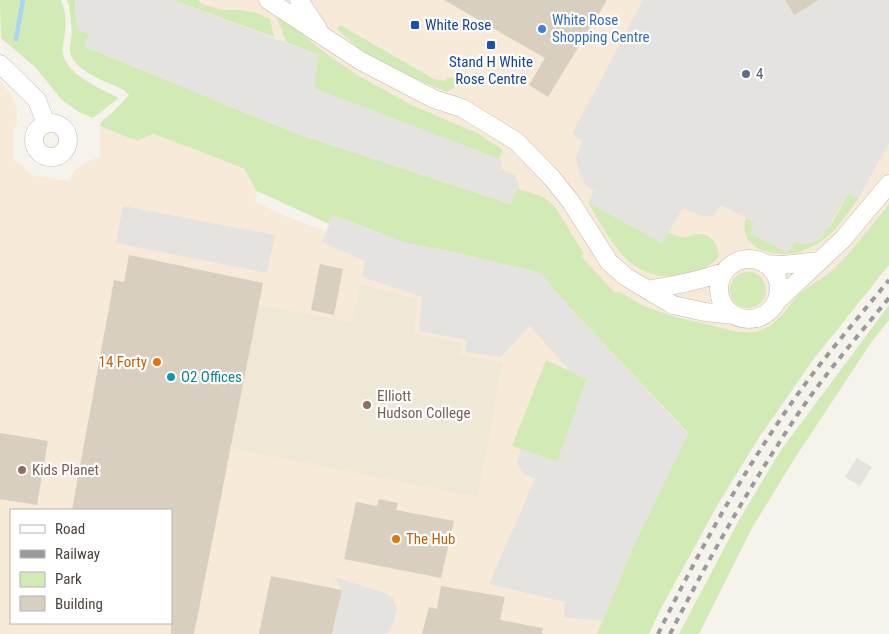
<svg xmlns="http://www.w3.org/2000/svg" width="889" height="634" font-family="'Roboto Condensed',sans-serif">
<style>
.commercial{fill:#f7ead8;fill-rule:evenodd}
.industrial{fill:#e6e2dd}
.education{fill:#efe8d6}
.green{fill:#d2eab5}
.parking{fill:#e5e3e0}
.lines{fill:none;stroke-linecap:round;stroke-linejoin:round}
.stream{stroke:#a9d4f2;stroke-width:4.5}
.building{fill:#d8cfc1}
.minor-casing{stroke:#c2bbae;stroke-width:19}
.minor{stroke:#fff;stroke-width:18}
.rail{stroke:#9a9a9a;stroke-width:4;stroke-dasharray:6 6;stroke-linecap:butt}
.transit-dot{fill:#1a4fb4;stroke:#fff;stroke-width:2}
.shop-dot{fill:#3f7fe0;stroke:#fff;stroke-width:2}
.service-dot{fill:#5c6f8a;stroke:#fff;stroke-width:2}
.food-dot{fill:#e8710a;stroke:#fff;stroke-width:2}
.culture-dot{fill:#0f9aa8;stroke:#fff;stroke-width:2}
.education-dot{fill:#8d6e63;stroke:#fff;stroke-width:2}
.labels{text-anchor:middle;stroke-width:4.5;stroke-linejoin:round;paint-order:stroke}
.shop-label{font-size:15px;fill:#366cbe;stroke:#fff;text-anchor:start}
.transit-label{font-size:15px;fill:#164399;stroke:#fff;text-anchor:start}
.service-label{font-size:15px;fill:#4e5e75;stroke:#fff;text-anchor:start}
.food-label{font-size:15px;fill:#c56008;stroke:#fff;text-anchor:end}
.culture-label{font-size:15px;fill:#0d838f;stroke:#fff;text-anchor:start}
.education-label{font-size:15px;fill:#785e54;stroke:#fff;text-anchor:start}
</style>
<rect width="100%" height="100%" fill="#f6f3ec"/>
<path class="commercial" d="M75,0H889V204L850,252L832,271L799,294L782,315L770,326L755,332H738L712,326L644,306L618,291L615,294L581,256L584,254L511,204L295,133L84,46L89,34Z
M0,81L12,96L17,109V124L13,131V160L22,165L31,175L69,181L75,170L86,162L100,157V126L137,141L153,134L194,149L244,170L257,191L255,202L288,217L326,231L333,215L571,309L688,434L597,634H0ZM11,510H171V623H11Z"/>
<path class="industrial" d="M857,458L872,467L860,486L845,477Z"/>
<path class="education" d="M361,285L418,299L414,333L462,343L461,355L502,362L478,497L232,448L258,305L351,322Z"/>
<path class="green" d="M0,0H61C68,18 66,27 63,45C58,72 100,88 119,98L93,118L79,112L62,100L35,67L1,38Z
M67,0H75L77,29L89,34L84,46L295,133L511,204L517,189C532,193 545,195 555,207L584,254L581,256L615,293L618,291L644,306L673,316L738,332H755L770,326L782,315L799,294L832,271L850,252L889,204V265L813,360L760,436L718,504L659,612L649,634H597L632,549L688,433L571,309L540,273L462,254L406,243L333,215L329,224L257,191L244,169L194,149L153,134L137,141L100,126L102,121L114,111L129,95L124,90C108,82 72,71 70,51C69,47 71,44 71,40C73,29 70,16 69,5Z
M173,0H198L202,4L222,10H240L256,13L270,19L274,37Z
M279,17L288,22L329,56L357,75L411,105L477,133L503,150L499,159L313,88L318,55L286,42L277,18Z
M340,25L434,79L444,81L448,78H455V87L447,92L409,76L363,52L337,29Z
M848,194L858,199C845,216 833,237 813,246C807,249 800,252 795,253C772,258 736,247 746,218L795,242C823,250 837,214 848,194Z
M588,202L662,243L668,232C673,235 678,237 684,237C688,237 692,235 696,234C711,233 718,243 719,256C696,284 650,283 625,258C610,242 599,221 588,202Z
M730 290a18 18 0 1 1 36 0a18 18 0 1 1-36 0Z
M889,305V320L872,341L795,458L752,528L699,634H679L739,520L781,450Z
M546,360L587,379L557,462L512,446Z"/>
<path class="parking" d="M75,0H173L318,55L314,88L502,160L501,169L515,175L519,185L511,204L295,133L84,46L89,34L77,29Z
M643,0H889V143L858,199L848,194L823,236L813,243L802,244L795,242L788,253L750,234L754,222L721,205L714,216H702L683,208L662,243L588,202L594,191L586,186L580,176L576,158L582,140L572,134Z
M123,206L275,235L267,273L116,243Z
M333,215L406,243L462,254L540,273L571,309L688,434L632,549L602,621L564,617L565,602L489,584L535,479L524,474L517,463L521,449L557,462L587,379L570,371L530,326L501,357L465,352L467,340L419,331L422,297L362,277L365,261L322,242Z
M334,577L382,592L393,598L397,610L393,623L387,634H333L342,590Z"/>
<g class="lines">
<path class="stream" d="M16,39L23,0"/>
</g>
<path class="building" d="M444,0H607L548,97L529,85L545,58Z
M785,0H819L794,15Z
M129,255L263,283L194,634H171V510H72L114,280L124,282Z
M320,264L343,269L334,315L311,310Z
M0,433L48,441L37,505L0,499Z
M379,499L398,503L396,510L454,521L441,578L344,559L356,502L377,506Z
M271,576L342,590L332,634H259Z
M441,586L505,597L500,620L543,628L542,634H422L429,607L437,609Z"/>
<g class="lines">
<g class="minor-casing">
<path id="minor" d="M268,0L361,61L434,99L462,108L516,141L552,178L571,202L609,262L626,277L673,305L705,312L734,315
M299,0L318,29
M0,64L37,100L46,124
M34 140a17 17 0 1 1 34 0a17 17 0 1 1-34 0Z
M719 289a30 30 0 1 1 60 0a30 30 0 1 1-60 0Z
M765,264L783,265L819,261
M647,290C673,286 698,281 724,272
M775,303L843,239L889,184"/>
</g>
<use href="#minor" class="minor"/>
<path class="rail" d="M658,634C696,557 737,482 786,411C817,365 854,323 889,280
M670,634C708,560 749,487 796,417C824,375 857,337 889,298"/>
</g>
<g class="transit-dot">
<rect x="410" y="20" width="10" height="10" rx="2.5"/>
<rect x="486" y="40" width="10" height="10" rx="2.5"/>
</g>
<circle class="shop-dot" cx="542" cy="29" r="5"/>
<circle class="service-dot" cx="746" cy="74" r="5"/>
<g class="food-dot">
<circle cx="157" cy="362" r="5"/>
<circle cx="396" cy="539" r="5"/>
</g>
<circle class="culture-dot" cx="171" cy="377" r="5"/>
<g class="education-dot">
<circle cx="367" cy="405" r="5"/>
<circle cx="22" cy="470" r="5"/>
</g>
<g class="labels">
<g class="shop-label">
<text x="552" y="25">White Rose<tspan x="552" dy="17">Shopping Centre</tspan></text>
</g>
<g class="transit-label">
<text x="425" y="30">White Rose</text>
<text x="491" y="67" text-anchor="middle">Stand H White<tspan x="491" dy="17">Rose Centre</tspan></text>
</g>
<g class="service-label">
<text x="756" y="79">4</text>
</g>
<g class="food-label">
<text x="147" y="367">14 Forty</text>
<text x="406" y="544" text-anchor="start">The Hub</text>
</g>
<g class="culture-label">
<text x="181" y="382">O2 Offices</text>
</g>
<g class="education-label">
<text x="377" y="401">Elliott<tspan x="377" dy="17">Hudson College</tspan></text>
<text x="32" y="475">Kids Planet</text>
</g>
</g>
<rect x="10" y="509" width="162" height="115" fill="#ffffff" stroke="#b7b4b0"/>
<rect x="20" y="525" width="25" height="8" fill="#ffffff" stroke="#b7b4b0"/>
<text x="55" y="534" font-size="15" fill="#4b4439">Road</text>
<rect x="20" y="550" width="25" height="8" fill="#9a9a9a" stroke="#b7b4b0"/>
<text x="55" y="559" font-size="15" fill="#4b4439">Railway</text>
<rect x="20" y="572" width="25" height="15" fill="#d2eab5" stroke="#b7b4b0"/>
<text x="55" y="584" font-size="15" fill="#4b4439">Park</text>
<rect x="20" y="596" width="25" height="15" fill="#d8cfc1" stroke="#b7b4b0"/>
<text x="55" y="609" font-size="15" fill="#4b4439">Building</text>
</svg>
